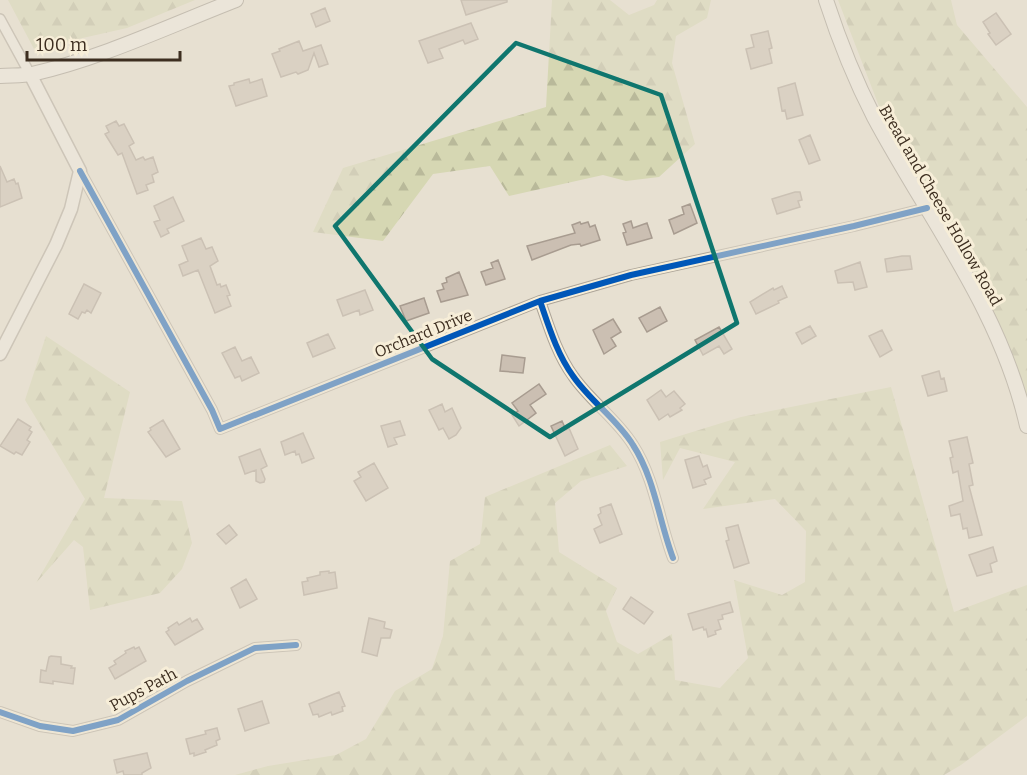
<svg xmlns="http://www.w3.org/2000/svg" width="1027" height="775" font-family="Bitter,serif">
<style>
.forest{fill:url(#forest-firs)}
.building{fill:#cbbfb2;stroke:#a89c90;stroke-width:1.5}
.lines{fill:none;stroke-linecap:round;stroke-linejoin:round}
.minor-casing{stroke:#ada599;stroke-width:12}
.tertiary-casing{stroke:#ada599;stroke-width:15}
.secondary-casing{stroke:#9c958a;stroke-width:16}
.minor{stroke:#efebe3;stroke-width:9}
.tertiary{stroke:#efebe3;stroke-width:12}
.secondary{stroke:#efebe3;stroke-width:14}
.cycleway-casing{stroke:#f7eed8;stroke-width:10}
.cycleway{stroke:#0057b8;stroke-width:6}
.marked{fill:none;stroke:#0f766e;stroke-width:4.5;stroke-linejoin:round}
.labels{text-anchor:middle;stroke-width:6;stroke-linejoin:round;paint-order:stroke}
.street-label{font-size:16px;fill:#3d2e20;stroke:#f7eed8}
</style>
<defs>
<pattern id="forest-firs" width="22" height="20" patternUnits="userSpaceOnUse" patternTransform="scale(1.5)"><rect width="22" height="20" fill="#d6d7b3"/><path d="M5 1l3.5 6h-7zM16 11l3.5 6h-7z" fill="#b9b99a"/></pattern>
</defs>
<rect width="100%" height="100%" fill="#e7e0d1"/>
<path class="forest" d="M8,0H195L127,28L34,49Z
M552,0H610L629,15L654,5L657,0H711L707,18L676,36L672,63L695,144L659,177L626,181L603,175L509,196L490,166L433,174L383,241L313,232L343,168L546,107Z
M838,0H951L957,25L1027,107V419L1005,342L882,114Z
M46,336L130,392L104,498L182,501L192,543L182,569L160,593L90,610L83,547L74,540L36,583L85,499L25,400Z
M891,387L954,612L1027,585V716L961,765L944,775H235L268,766L336,755L366,739L395,691L432,669L443,636L450,561L480,544L485,497L610,445L627,466L581,481L555,503L559,552L617,588L606,611L617,642L638,654L672,634L675,680L720,688L748,658L734,580L782,595L805,582L806,531L775,499L703,509L735,462L680,448L663,480L660,442L741,417Z"/>
<path class="building" d="M461,0H507V2L466,15Z
M325,8L330,21L316,27L311,14Z
M996,13L1011,34L996,45L988,34L990,33L983,22Z
M471,23L478,39L465,44L463,40L439,49L443,58L428,63L419,41Z
M768,31L772,48L769,49L772,63L751,69L746,49L754,47L751,35Z
M299,41L303,51L321,45L328,64L319,67L314,53L308,70L298,74L296,72L281,77L272,54L280,51L279,49Z
M249,79L250,83L262,79L267,96L236,106L229,86L234,85V83Z
M795,83L803,115L787,119L785,110L782,111L778,88Z
M116,121L119,126L124,124L134,143L129,146L136,160L143,157L145,160L153,157L158,172L152,175L154,182L146,185L148,190L137,194L122,153L118,155L105,134L109,132L106,126Z
M810,135L820,160L809,164L799,140Z
M0,166L7,182L14,179L16,184L18,183L22,198L0,207Z
M795,192H800L802,200L798,201L800,207L777,214L772,199Z
M173,197L184,221L167,229L169,233L161,237L154,222L160,220L154,206Z
M690,204L697,223L674,234L669,220L684,214L682,207Z
M631,221L633,228L647,223L652,238L627,245L623,233L626,232L623,224Z
M580,222L581,224L588,222L590,227L595,225L600,240L581,246L580,244L571,245L532,260L527,246L575,233L572,225Z
M201,238L206,249L212,247L218,261L210,266L217,285L220,284L221,287L226,285L230,295L227,296L231,306L215,313L198,270L183,276L179,265L188,261L182,246Z
M902,256H910L912,269L887,272L885,259Z
M498,260L505,279L486,285L481,272L493,268L491,263Z
M860,262L867,287L855,290L853,282L838,283L835,271Z
M459,272L468,295L441,302L437,291L444,289L442,284L447,282L446,278Z
M84,284L101,293L91,313L87,310L85,313L82,312L78,319L69,314Z
M782,286L787,297L778,301L779,303L756,314L750,302L773,288L774,290Z
M365,290L373,310L360,315L359,310L343,316L337,300Z
M424,298L429,313L406,321L400,306Z
M660,307L667,321L647,332L639,318Z
M613,319L621,332L611,338L616,346L604,354L593,330Z
M810,326L816,336L802,344L796,333Z
M719,327L732,349L724,354L719,346L703,355L695,340Z
M882,330L892,350L880,357L869,336Z
M328,334L335,348L313,357L307,343Z
M235,347L242,361L251,357L259,373L242,381L240,376L235,378L222,353Z
M502,355L525,358L523,373L500,371Z
M939,371L941,379L944,378L947,391L928,396L922,376Z
M539,384L546,394L530,405L536,413L519,426L512,415L518,411L512,403Z
M661,390L666,397L674,391L685,404L680,408L682,410L670,417L668,414L659,420L647,400Z
M442,404L445,412L452,408L461,428L456,435L449,439L443,428L439,430L429,410Z
M18,419L31,427L29,430L32,432L27,440L30,442L22,455L16,452L14,454L0,446Z
M163,420L180,449L166,457L148,432L151,430L150,428Z
M400,421L405,435L394,438L397,444L388,447L381,426Z
M562,421L566,430L569,428L578,449L565,456L551,426Z
M303,433L314,458L302,463L299,454L296,455L295,451L285,455L281,442Z
M967,437L973,463L969,464L973,485L969,486L982,535L969,538L967,528L963,529L960,514L951,516L949,506L963,501L958,471L953,473L950,458L953,457L949,441Z
M260,449L267,466L261,469L265,479L264,482L260,483L256,481V470L245,474L239,457Z
M699,456L703,467L707,465L711,477L704,480L706,484L693,488L685,460Z
M374,463L388,488L366,501L354,481L361,477L358,472Z
M611,504L622,534L600,543L594,529L602,525L598,515L601,513L600,508Z
M229,525L237,535L226,544L217,534Z
M738,525L749,563L734,568L726,541L729,540L726,528Z
M993,547L997,561L990,564L992,572L977,576L969,555Z
M329,571V573L335,572L337,588L304,595L302,582L308,581L307,578L320,575V572Z
M246,579L257,599L240,608L231,588Z
M631,597L653,612L644,624L623,609Z
M730,602L733,612L722,615L723,619L718,620L721,629L715,631L716,634L708,637L706,629L704,630L703,627L693,630L688,614Z
M190,618L192,622L197,619L203,629L175,645L166,632L169,630L168,628L177,622L179,625Z
M369,618L385,622L384,628L392,630L390,638H381L377,656L362,652Z
M134,647L135,649L139,647L146,661L115,679L109,668L116,664L114,661L126,653L125,651Z
M51,656L61,657V664L72,666L71,668H75L73,684L53,681V684L40,682L41,670L46,671L49,657Z
M339,692L345,706L342,707L343,711L332,715L331,712L319,717L318,714L313,715L309,704Z
M262,701L269,723L245,731L238,709Z
M217,728L220,739L216,741L217,745L205,750L206,752L194,756V753L190,754L186,739L206,734L205,731Z
M147,753L151,768L142,773V775H124L123,771L117,773L114,760Z"/>
<g class="lines">
<g class="minor-casing">
<path id="minor" d="M0,19L30,74
M80,171L212,410L220,429L540,301L631,275L854,226L927,208
M540,301C549,327 557,354 573,376C591,402 617,419 633,445C655,479 659,521 673,558
M0,712L40,726L73,731L118,720L187,681L255,648L296,645"/>
</g>
<g class="tertiary-casing">
<path id="tertiary" d="M0,354L56,245L71,209L80,171L30,74"/>
</g>
<g class="secondary-casing">
<path id="secondary" d="M826,0C839,40 855,80 874,117C929,220 1001,310 1027,426
M0,76C10,75 22,76 32,74C102,58 169,26 236,0"/>
</g>
<use href="#minor" class="minor"/>
<use href="#tertiary" class="tertiary"/>
<use href="#secondary" class="secondary"/>
<g class="cycleway-casing">
<path id="cycleway" d="M80,171L212,410L220,429L540,301L631,275L854,226L927,208
M540,301C549,327 557,354 573,376C591,402 617,419 633,445C655,479 659,521 673,558
M0,712L40,726L73,731L118,720L187,681L255,648L296,645"/>
</g>
<use href="#cycleway" class="cycleway"/>
</g>
<path d="M0 0H1027V775H0ZM516,43L661,95L737,323L550,437L432,359L335,226Z" fill="#e7e0d1" fill-opacity=".55" fill-rule="evenodd"/>
<path class="marked" d="M516,43L661,95L737,323L550,437L432,359L335,226Z"/>
<g class="labels">
<g class="street-label">
<text transform="translate(941 205) rotate(60)" y="6">Bread and Cheese Hollow Road</text>
<text transform="translate(423 333) rotate(-22)" y="6">Orchard Drive</text>
<text transform="translate(143 689) rotate(-28)" y="6">Pups Path</text>
</g>
</g>
<path d="M27 51v9h153v-9" fill="none" stroke="#3d2e20" stroke-width="3"/>
<text x="36" y="51" font-size="18" fill="#3d2e20" stroke="#f7eed8" stroke-width="4.5" paint-order="stroke">100 m</text>
</svg>
